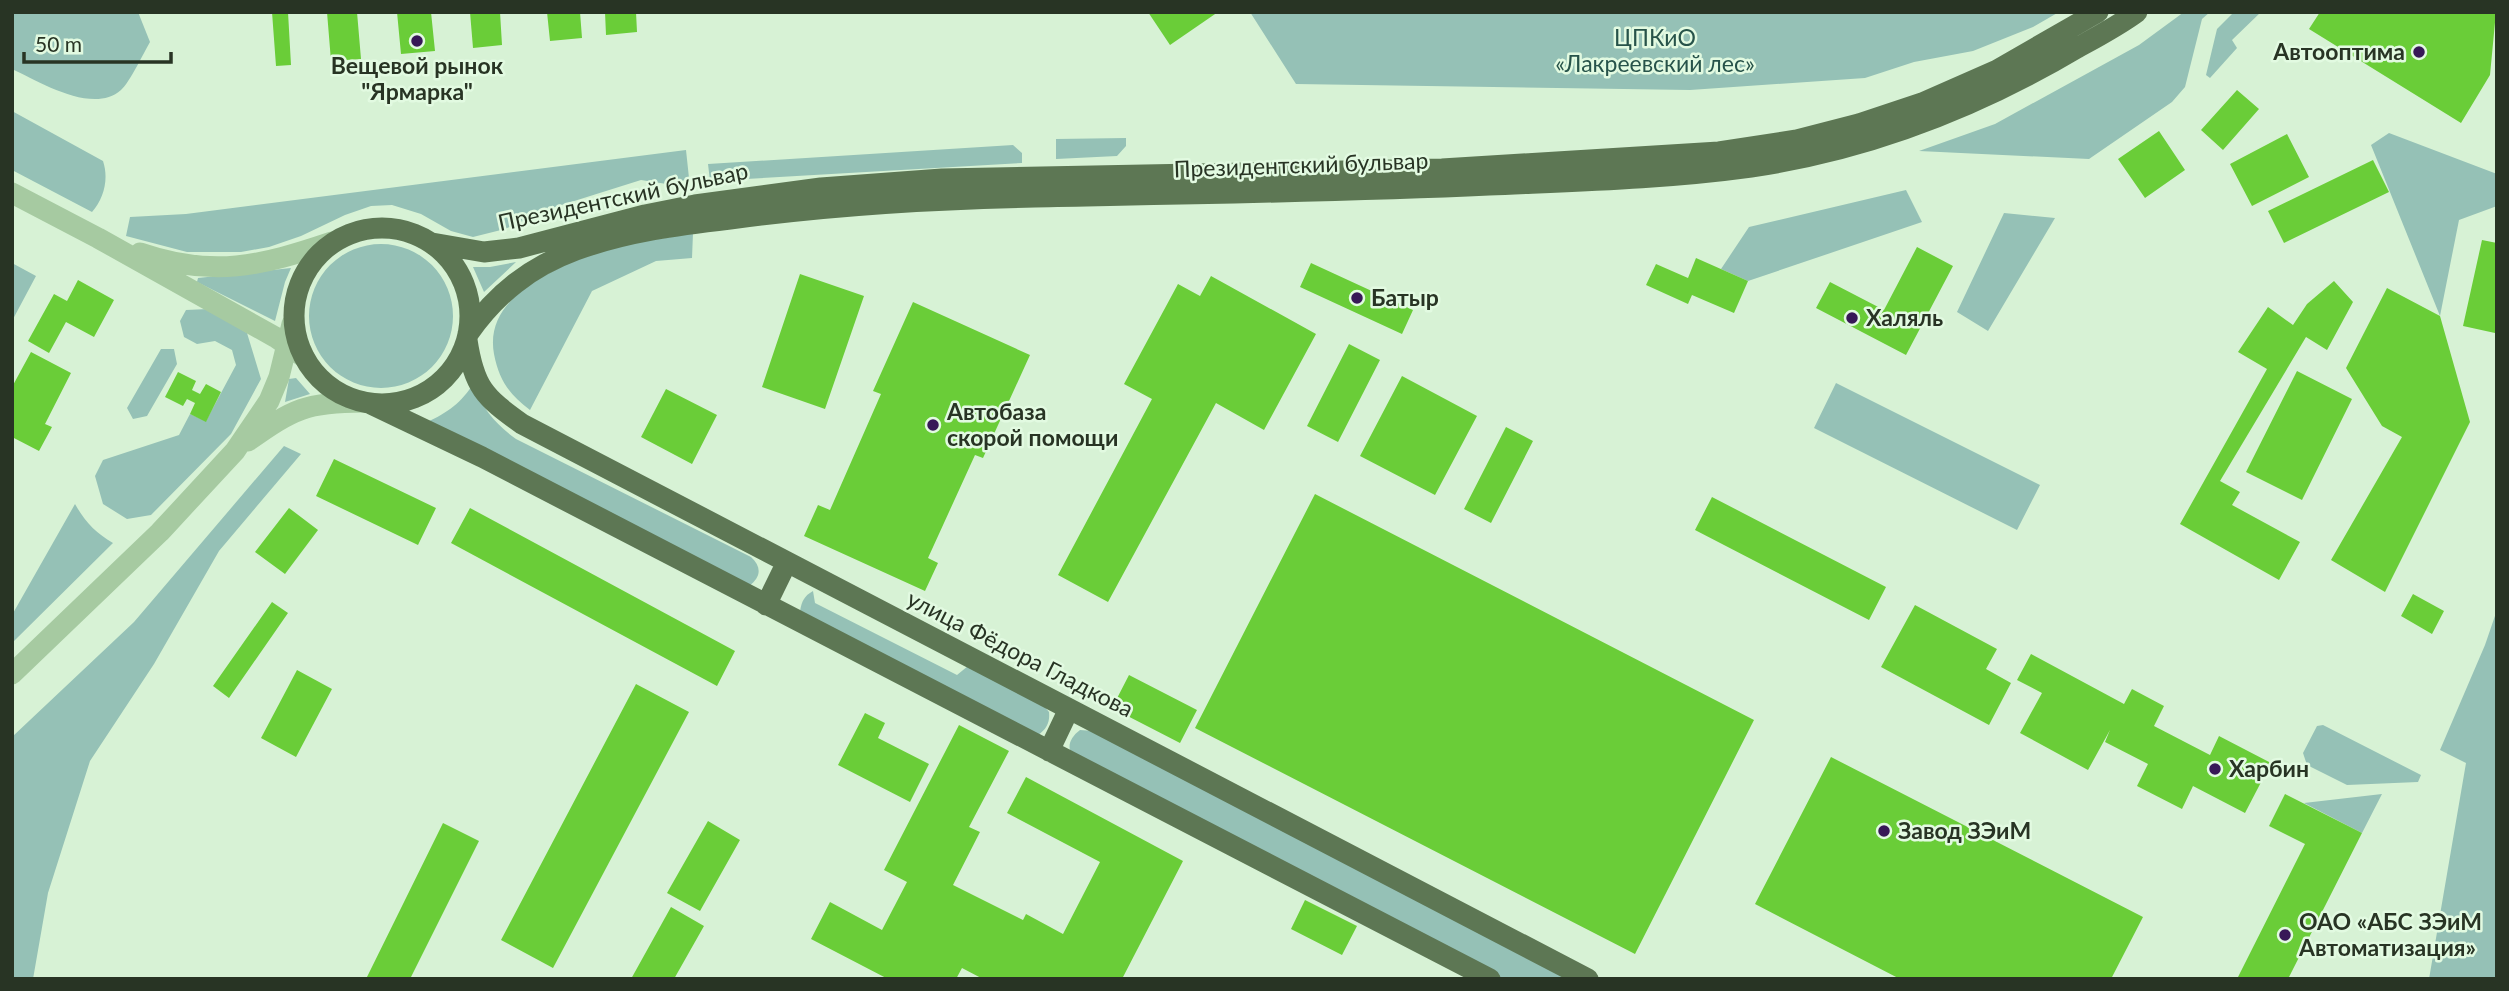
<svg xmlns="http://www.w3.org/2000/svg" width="2509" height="991" font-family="Lato,sans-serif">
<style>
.green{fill:#95c1b6}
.building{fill:#6acd38}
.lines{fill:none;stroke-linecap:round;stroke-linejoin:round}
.minor{stroke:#a6caa1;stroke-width:21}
.major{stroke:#5d7754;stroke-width:21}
.poi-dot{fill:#371857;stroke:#e2fae1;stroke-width:2.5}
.labels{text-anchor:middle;stroke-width:5;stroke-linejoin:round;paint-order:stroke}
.park-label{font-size:23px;fill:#27534a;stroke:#e2fae1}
.poi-label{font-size:23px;font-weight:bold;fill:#283424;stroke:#e2fae1;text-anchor:start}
.street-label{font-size:23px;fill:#283424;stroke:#e2fae1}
</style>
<rect width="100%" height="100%" fill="#d7f2d5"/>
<path class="green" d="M12,12H138L150,42C143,54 130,82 121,90C93,115 40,82 12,69Z
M1250,12H2059L2033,27L1973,51L1914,62L1865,78L1690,90L1296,84Z
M2184,12H2210L2202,19L2185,87L2172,102L2089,159L1919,151L1995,124L2139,45Z
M2234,12H2261L2232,40L2237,48L2210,78L2206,75L2217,29Z
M12,111L103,161C109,179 104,198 92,212L12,170Z
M2389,133L2497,174V206L2459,220L2440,316L2371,145Z
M1126,138V146L1117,156L1056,159V139Z
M1013,145L1022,153V163L710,181L708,164Z
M686,150L689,178L673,185L641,180L552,208L505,229L473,237L451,231L421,214L392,205L371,206L345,215L301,236L269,247L241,252H187L126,236L130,217L186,214Z
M1906,190L1922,222L1748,281L1721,269L1749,227Z
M2004,213L2055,218L1988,331L1957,312Z
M693,233L692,258L656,261L592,291L530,410C509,394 499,380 494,354C486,310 525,285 559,268C568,263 578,256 588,253C621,243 658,240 693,233Z
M309 316a72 72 0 1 1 144 0a72 72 0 1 1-144 0Z
M516,262L484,292L473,267H490Z
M12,263L36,276L12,321Z
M291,268L285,282L275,321L197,282L198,278Z
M208,309L247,333L261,379L231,434L151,515L127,519L103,504L95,476L103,460L179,435L190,414L206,421L236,365L232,350L215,341L197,344L184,337L180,321L186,310Z
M161,349H174L177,364L147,416L133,419L127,408Z
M296,378L310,394L285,402L289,379Z
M1836,383L2040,485L2017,530L1814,428Z
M472,386C484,409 495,424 516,439L751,557C762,567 761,577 749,586L423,424C445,414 458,406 472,386Z
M284,446L301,454L219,551L154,664L90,761L48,893L33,979H12V737L134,622Z
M75,504C85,522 96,533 113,543L12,643V615Z
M813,591L815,603L957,675L968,666L1043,705L1049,712C1050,722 1047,729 1038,735L800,611C802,601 804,596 813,591Z
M2497,610V979H2429L2466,763L2440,750L2485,645Z
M2323,725L2421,775L2418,782L2347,785L2307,765L2303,753L2317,726Z
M1080,730L1093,731L1567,979H1501L1078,761C1065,751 1068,739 1080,730Z
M2382,794L2362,833L2304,803Z"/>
<path class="building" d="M272,12H288L291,65L276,66Z
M327,12H357L361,59L331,61Z
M397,12H431L435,51L401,54Z
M470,12H500L502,45L473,48Z
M547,12H580L582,38L550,41Z
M605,12H636L637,32L606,35Z
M1148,12H1218L1170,45Z
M2320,12H2496L2490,75L2461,123L2309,29Z
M2237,90L2259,109L2223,150L2201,130Z
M2159,131L2185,170L2145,198L2118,159Z
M2287,134L2309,177L2252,206L2230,164Z
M2373,160L2389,192L2284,243L2268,211Z
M2482,240L2497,243L2495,333L2463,326Z
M1917,247L1953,266L1906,355L1816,308L1830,282L1884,310Z
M1696,258L1748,281L1734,313L1692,295L1688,304L1646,285L1656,264L1688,278Z
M1311,263L1413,310L1402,334L1300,287Z
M800,274L864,296L825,409L762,387Z
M1211,276L1316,334L1264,430L1216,403L1108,602L1058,575L1152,399L1124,384L1178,284L1200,296Z
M78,280L114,300L94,337L66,322L49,353L28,341L54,294L67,301Z
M2334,281L2353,302L2327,350L2306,337L2220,481L2240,492L2232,505L2300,542L2279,580L2180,524L2267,369L2238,352L2268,307L2293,325L2307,304Z
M2387,288L2440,316L2470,422L2385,592L2331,560L2402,437L2382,426L2346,368Z
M913,302L1030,355L983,458L975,455L928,558L938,563L925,591L804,536L818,505L830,510L881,394L873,391Z
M1349,344L1380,360L1338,442L1307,426Z
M31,352L71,373L45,424L52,427L39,451L12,437V387Z
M2297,371L2352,399L2302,500L2246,472Z
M178,372L196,381L192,390L200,394L206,384L221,392L206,422L190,414L195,403L187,399L183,406L165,397Z
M1402,376L1477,416L1435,495L1360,456Z
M666,389L717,415L692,464L641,437Z
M1506,427L1533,441L1491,523L1464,509Z
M334,459L436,508L418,545L316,496Z
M1315,494L1754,720L1635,954L1195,728Z
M1712,497L1886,587L1869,620L1695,530Z
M289,508L318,530L285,574L255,552Z
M470,508L735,651L717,686L451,543Z
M2413,594L2444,611L2432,634L2401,616Z
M272,602L288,613L229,698L213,686Z
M1915,605L1997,649L1986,669L2011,683L1989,725L1881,667Z
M2031,654L2124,704L2132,689L2164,706L2154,726L2210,755L2219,736L2271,763L2245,813L2193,786L2182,809L2137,786L2148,764L2105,742L2110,730L2088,770L2020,733L2042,693L2017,680Z
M297,670L332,689L296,757L261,738Z
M1129,675L1197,710L1180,743L1112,708Z
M636,684L689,712L553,968L501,940Z
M865,713L885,723L878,738L929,764L910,802L838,765Z
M959,725L1009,751L969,827L980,832L953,885L1023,920L1026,914L1063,934L1100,862L1007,813L1026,777L1183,861L1122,979H983L962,968L956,979H888L811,939L830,902L882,930L907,882L884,870Z
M1831,757L2143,917L2111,979H1900L1755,904Z
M2285,794L2362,833L2288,979H2237L2305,844L2269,826Z
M708,821L740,840L700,911L667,893Z
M443,823L479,841L410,979H366Z
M1305,900L1357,926L1342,955L1291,929Z
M671,907L704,926L674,979H631Z"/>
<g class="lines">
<path class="minor" d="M12,193L98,238L275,337L305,358
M140,253C213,278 261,266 332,242
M248,441C293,409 307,402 363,402
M12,674L160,532L235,451L269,401L279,377L292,324"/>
<path class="major" d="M294 316a88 88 0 1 1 176 0a88 88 0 1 1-176 0Z
M432,243L484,252L519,248L645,215L695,205L821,188L942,179L1442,169L1719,152L1797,140L1859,124L1922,103L1997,70L2098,12
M468,334C496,294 530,267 576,250C625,232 679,225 730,219C832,205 933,199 1035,197C1187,194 1338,192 1489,185C1577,181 1664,179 1751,167C1868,150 1976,108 2077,48C2097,37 2118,26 2137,12
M467,340C474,387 484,397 522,424L1588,979
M371,404L482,457L1490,979
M766,605L787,562
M1049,751L1069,709"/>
</g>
<g class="poi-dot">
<circle cx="417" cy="41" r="7"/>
<circle cx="2419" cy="52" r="7"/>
<circle cx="1357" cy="298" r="7"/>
<circle cx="1852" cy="318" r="7"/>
<circle cx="933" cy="425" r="7"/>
<circle cx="2215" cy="769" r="7"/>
<circle cx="1884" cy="831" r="7"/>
<circle cx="2285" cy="935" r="7"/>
</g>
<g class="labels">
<g class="park-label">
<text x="1655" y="46">ЦПКиО<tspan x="1655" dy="26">«Лакреевский лес»</tspan></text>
</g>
<g class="poi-label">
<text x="2405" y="60" text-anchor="end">Автооптима</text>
<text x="417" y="74" text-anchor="middle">Вещевой рынок<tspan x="417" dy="26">"Ярмарка"</tspan></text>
<text x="1371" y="306">Батыр</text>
<text x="1866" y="326">Халяль</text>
<text x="947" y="420">Автобаза<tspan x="947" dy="26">скорой помощи</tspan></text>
<text x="2229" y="777">Харбин</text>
<text x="1898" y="839">Завод ЗЭиМ</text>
<text x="2299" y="930">ОАО «АБС ЗЭиМ<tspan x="2299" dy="26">Автоматизация»</tspan></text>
</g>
<g class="street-label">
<text transform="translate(1301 165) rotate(-2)" y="8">Президентский бульвар</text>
<text transform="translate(623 197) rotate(-12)" y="8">Президентский бульвар</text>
<text transform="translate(1020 654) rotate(27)" y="8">улица Фёдора Гладкова</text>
</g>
</g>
<rect width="2509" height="991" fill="none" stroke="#283424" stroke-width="28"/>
<path d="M24 52v10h147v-10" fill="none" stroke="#283424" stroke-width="3.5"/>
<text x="35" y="52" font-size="21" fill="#283424" stroke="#e2fae1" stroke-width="5" paint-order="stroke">50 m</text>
</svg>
